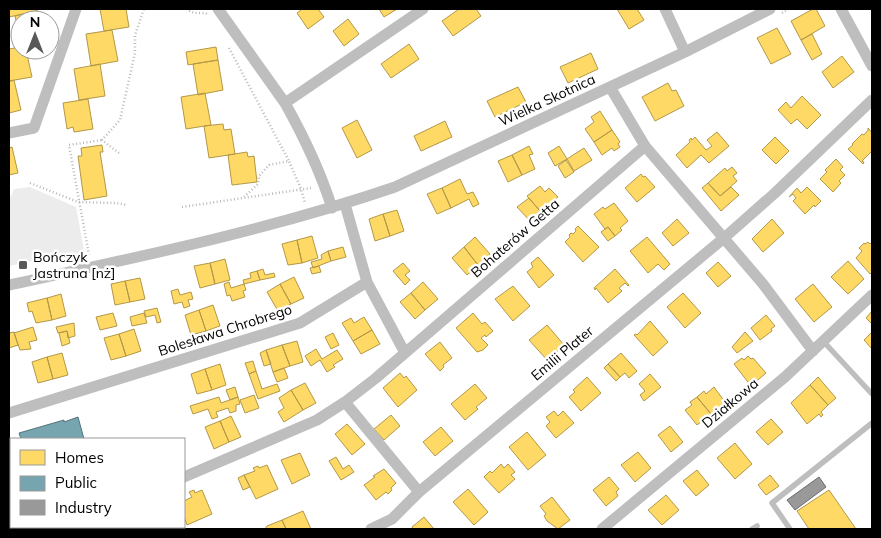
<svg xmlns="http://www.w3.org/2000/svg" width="881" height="538" font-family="Mulish,sans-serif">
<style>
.green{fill:#ececec}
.homes{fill:#ffd966;stroke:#b29847}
.public{fill:#76a5af;stroke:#53747a}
.industry{fill:#999;stroke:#6b6b6b}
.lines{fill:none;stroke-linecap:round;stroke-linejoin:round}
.path{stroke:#b9b9b9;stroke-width:2.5;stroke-dasharray:1 2.5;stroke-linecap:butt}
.service{stroke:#bebebe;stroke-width:5.5}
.minor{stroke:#bebebe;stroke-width:11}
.poi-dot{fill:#595959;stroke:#fff;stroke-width:2}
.labels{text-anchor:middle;stroke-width:5;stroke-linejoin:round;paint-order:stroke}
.street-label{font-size:14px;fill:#000;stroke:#fff}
.poi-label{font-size:14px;fill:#000;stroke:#fff;text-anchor:start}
</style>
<rect width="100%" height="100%" fill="#fff"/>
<path class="green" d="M30,187L76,207L85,256L59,255L9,266V201L14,189Z"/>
<path class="homes" d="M9,9H37V11L9,17Z
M100,9H126L129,27L104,31Z
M302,9H318L324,17L308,29L297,13Z
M379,9H397L384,17Z
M459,9H476L481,16L453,36L442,21Z
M617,9H637L644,20L629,29Z
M813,9H816L825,26L801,40L791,21Z
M37,11L39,20H20V40L15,16Z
M348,19L359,34L344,46L333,31Z
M777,28L791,54L771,64L757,38Z
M112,30L118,61L91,66L86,34Z
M812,34L822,54L812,60L801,40Z
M409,44L419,59L391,78L381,64Z
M20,47V50H26L32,77L9,81V49Z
M216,47L218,60L188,65L186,52Z
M591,53L598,69L568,83L560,67Z
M842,56L854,72L833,88L822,72Z
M218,60L223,90L198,95L193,64Z
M100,64L105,96L79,100L74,69Z
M14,80L21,110L9,113V82Z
M668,83L672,91L676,90L684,106L655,121L642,97Z
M518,87L526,102L495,117L487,101Z
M205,93L211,125L186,129L181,97Z
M802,96L821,115L807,129L797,119L791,124L778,110L786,102L791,108Z
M88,99L93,129L74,132L73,127L67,129L63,103Z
M600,111L612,130L594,142L585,129L594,122L591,117Z
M357,120L372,150L357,158L342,128Z
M445,121L452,137L421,151L414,136Z
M223,124L224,130L231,129L235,154L209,158L204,126Z
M868,128L872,133V151L862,161L864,162L863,164L848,149L853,145L852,144L862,134L864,135L868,130Z
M612,130L620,142L618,144L620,147L614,151L612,148L602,155L594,142Z
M717,132L729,146L709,163L701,155L687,168L676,155L690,142L689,140L691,138L692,140L695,137L706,150L712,146L707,140Z
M775,137L789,151L776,164L762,150Z
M102,145L103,152H100L107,196L84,200L78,156H82L81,148Z
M529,146L533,154L529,155L535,169L522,175L512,155Z
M559,146L567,159L555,166L548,153Z
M12,147L18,173L9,175V148Z
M584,148L592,160L574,171L567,159Z
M247,152L248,157L254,156L257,182L232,185L228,155Z
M512,155L522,175L508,182L498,161Z
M836,159L843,167L840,170L845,175L839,181L841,183L833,192L820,179L827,172L825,170Z
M566,160L574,172L565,178L558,166Z
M732,167L737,173L733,176L737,181L720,196L708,183L725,168L727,171Z
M641,174L643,177L645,176L655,187L637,202L625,188Z
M460,179L467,194L473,192L479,204L473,207L469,199L451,208L442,188Z
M708,183L720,196L731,187L739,195L721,211L702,188Z
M540,186L545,192L549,188L558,197L541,212L527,196Z
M807,187L821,201L815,207L814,205L805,214L793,201L796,198L793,194L789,197L797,188L801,193Z
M442,188L451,208L437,214L427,194Z
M529,198L541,212L530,221L517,207Z
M614,203L628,221L620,228L622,230L615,236L608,227L605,229L594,214L603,207L605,209Z
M397,210L404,231L390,236L383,214Z
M383,214L390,236L375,241L369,219Z
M677,219L689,233L673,246L662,233Z
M772,219L784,233L763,252L752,239Z
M578,226L599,247L583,262L565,242L570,237L569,235L571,233L573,234L576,231L575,229Z
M608,227L615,236L608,241L601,232Z
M312,236L318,258L302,263L297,240Z
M475,237L490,254L478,265L464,247Z
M647,237L670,264L664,270L658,264L648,273L630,251Z
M297,240L302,263L288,265L282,244Z
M868,242L870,244L872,242V272L870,274L856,258L862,251L859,248L864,243L865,244Z
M343,247L346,257L331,261L328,251Z
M464,247L478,265L467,275L452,258Z
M328,251L331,261L313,268L311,262L322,259L321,255Z
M538,257L554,275L539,288L527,272L533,267L531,263Z
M225,259L230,280L215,284L210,263Z
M848,261L864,279L848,294L831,277Z
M718,262L731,276L718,287L706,273Z
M210,263L215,284L200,288L194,266Z
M403,263L410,271L405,275L410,280L405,285L393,271Z
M319,266L321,272L312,274L310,268Z
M263,269L265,275L274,273L275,277L260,280L257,271Z
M615,269L629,285L628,286L625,283L619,288L622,291L608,303L596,288L595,290L594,288Z
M257,271L260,280L244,284L243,280L251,278L250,273Z
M294,277L304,298L291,304L280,284Z
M140,278L145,299L130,302L125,281Z
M125,281L130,302L115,305L111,284Z
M229,282L231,288L244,284L246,290L243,291L245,297L232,301L230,295L227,296L224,284Z
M423,282L438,299L425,310L411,293Z
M280,284L291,304L278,311L267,292Z
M813,284L832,307L814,322L795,299Z
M513,286L530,306L513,321L495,299Z
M178,289L180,295L191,292L193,299L188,300L190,306L184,308L182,302L174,304L171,291Z
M411,293L425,310L415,319L400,302Z
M683,293L701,313L685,328L667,307Z
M61,294L66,316L52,320L47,298Z
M47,298L52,320L36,323L32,311L29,312L27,303Z
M213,305L220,326L206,331L199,310Z
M157,308L161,322L157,323L155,315L146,317L144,311Z
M199,310L206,331L191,335L185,315Z
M872,311V324L866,318Z
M113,313L117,326L100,330L96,317Z
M144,313L147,323L132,326L130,317Z
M473,313L482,324L485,322L493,331L486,337L485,335L481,338L488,345L483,350L477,352L456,328Z
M766,315L775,326L771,329L772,331L760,340L751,328Z
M364,317L372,330L353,341L342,323L351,318L354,323Z
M650,321L668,342L653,356L634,335L636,334L637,335Z
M74,323L75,336L68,338L67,331L58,333L56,327Z
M547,325L564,345L548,361L529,340Z
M33,327L37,340L29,342L31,349L20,350L14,333Z
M134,329L141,351L126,356L119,334Z
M372,330L380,344L361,354L353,341Z
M67,331L70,343L62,346L59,333Z
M14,332L18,345L9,348V333Z
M745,332L753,341L737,353L732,347Z
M872,332V349L864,340Z
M333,333L339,345L331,349L325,337Z
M119,334L126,356L111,360L104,338Z
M297,341L303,362L290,366L282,345Z
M440,342L452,358L443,365L444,367L440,371L425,354Z
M282,345L290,366L273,372L266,350Z
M316,349L322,359L337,350L343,359L333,365L335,367L327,372L320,360L311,366L305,356Z
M266,350L271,364L264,366L260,353Z
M62,353L68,375L53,379L47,357Z
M621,353L637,371L629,378L625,373L620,377L608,364Z
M748,356L751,359L753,358L766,373L751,386L734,364L742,358L744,360Z
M47,357L53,379L38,383L32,362Z
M253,361L256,371L249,374L245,363Z
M220,364L226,385L212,390L205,369Z
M608,364L620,377L616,381L604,368Z
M284,368L288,378L277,382L273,372Z
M205,369L212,390L197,394L191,374Z
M256,371L262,389L277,384L280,391L258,399L249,374Z
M400,373L404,378L406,376L417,390L398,407L383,388Z
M650,374L661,387L644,401L640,395L645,391L639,384Z
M587,377L601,393L581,411L569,397L575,392L573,390Z
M818,377L836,398L828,405L810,385Z
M305,383L316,403L303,410L291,390Z
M475,384L487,398L476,407L478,409L465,420L451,404Z
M810,385L828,405L821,412L823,415L821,417L819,414L807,424L791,403Z
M235,387L238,397L230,400L226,390Z
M714,387L725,402L711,414L697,397L704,391L706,394Z
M291,390L303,410L284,422L278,412L284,408L279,398Z
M254,395L259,408L245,413L240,400Z
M219,397L221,403L238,397L240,404L236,405V411L230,413L228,408L216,412L218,417L212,419L208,409L193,414L190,406Z
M697,397L711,414L697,425L685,410L692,405L690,402Z
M554,411L558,416L563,411L574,423L556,438L546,426L550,422L546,417Z
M391,415L400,426L384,440L374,429Z
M231,416L241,437L229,442L220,421Z
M771,419L783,432L768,445L756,432Z
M220,421L229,442L214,449L205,427Z
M347,424L365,444L352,455L335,434Z
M670,426L683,442L671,452L658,435Z
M441,427L453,441L435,456L423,442Z
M527,432L546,455L528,470L509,447Z
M735,443L752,464L735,479L717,458Z
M638,452L651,468L635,482L621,465Z
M300,453L310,475L292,484L281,460Z
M336,457L343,469L349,465L354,472L341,480L329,461Z
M501,464L504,468L508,464L515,472L511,475L515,479L499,493L484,477L490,471L492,473Z
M267,465L278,489L256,499L244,475L255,471L253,468L258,466L259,468Z
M384,469L396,483L391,488L392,490L388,494L386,492L376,500L364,485L375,477L373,476Z
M697,470L709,485L696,496L683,481Z
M244,475L250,487L243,490L238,478Z
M770,475L779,486L766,495L758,485Z
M609,477L619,489L616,492L618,496L606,506L593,490Z
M468,489L488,512L474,525L453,502Z
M194,490L195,493L202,490L212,514L187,525L184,516V501L192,497L189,492Z
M829,490L856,529H809L797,511Z
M666,495L679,510L662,525L648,510Z
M552,497L570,520L558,529L547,521L544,516L546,514L540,506Z
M11,509V527H25L19,529H12L9,522V510Z
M303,511L311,529H286L282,520Z
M424,517L434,529H413L412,527Z
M282,520L286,529H265L267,526Z"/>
<path class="public" d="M78,417L84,439H21L19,433L64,420V422Z"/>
<path class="industry" d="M819,477L826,487L795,510L787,500Z"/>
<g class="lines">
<path class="path" d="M186,9L194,13H205L207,14
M782,13L789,9
M229,48L289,161
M119,153L102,140L120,120L135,53V35L144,9
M30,183L78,202L116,203L127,205
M244,197L258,184L259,176L269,165L289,161L301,189L305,203
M182,207L311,188
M89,255L69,145L102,140"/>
<path class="service" d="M823,341L872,394
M752,529L757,526
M790,529L772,503L872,423"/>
<path class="minor" d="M218,9L285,103C304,137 320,170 332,208
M665,9L685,52
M841,9L872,66
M610,87L645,146L763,284L813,351
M285,103L423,9
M9,133L34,128L76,9
M345,204L367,282L405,353
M9,285C139,257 269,230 395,187L685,52L770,9
M345,402L419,492
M9,413L300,323L367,282
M184,477L317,420L345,402L376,378L645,146
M136,527L140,529
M63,529L69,527
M371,529L392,519L419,492L724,238L775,193L872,100
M602,529L785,377L872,295"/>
</g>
<rect class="poi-dot" x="18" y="260" width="10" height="10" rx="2.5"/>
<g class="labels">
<g class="street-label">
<text transform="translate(547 100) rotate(-25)" y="5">Wielka Skotnica</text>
<text transform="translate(515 238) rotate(-41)" y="5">Bohaterów Getta</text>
<text transform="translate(225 330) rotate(-18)" y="5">Bolesława Chrobrego</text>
<text transform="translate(562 353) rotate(-40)" y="5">Emilii Plater</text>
<text transform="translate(730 403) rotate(-40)" y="5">Działkowa</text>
</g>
<g class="poi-label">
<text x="33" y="262">Bończyk<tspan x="33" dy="16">Jastruna [nż]</tspan></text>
</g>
</g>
<rect width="881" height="538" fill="none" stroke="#000000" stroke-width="20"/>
<rect x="10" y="438" width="175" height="90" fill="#ffffff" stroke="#999999"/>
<rect x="20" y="450" width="25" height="15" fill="#ffd966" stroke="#999999"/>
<text x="55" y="463" font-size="15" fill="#000000">Homes</text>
<rect x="20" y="476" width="25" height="15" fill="#76a5af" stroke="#999999"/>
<text x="55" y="488" font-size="15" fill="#000000">Public</text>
<rect x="20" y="500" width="25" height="15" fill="#999999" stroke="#999999"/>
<text x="55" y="513" font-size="15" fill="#000000">Industry</text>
<g transform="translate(35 35)"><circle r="24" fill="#ffffff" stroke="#999999"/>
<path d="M0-4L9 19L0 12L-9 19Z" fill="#595959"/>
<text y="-8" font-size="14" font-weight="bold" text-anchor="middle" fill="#000000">N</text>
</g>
</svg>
